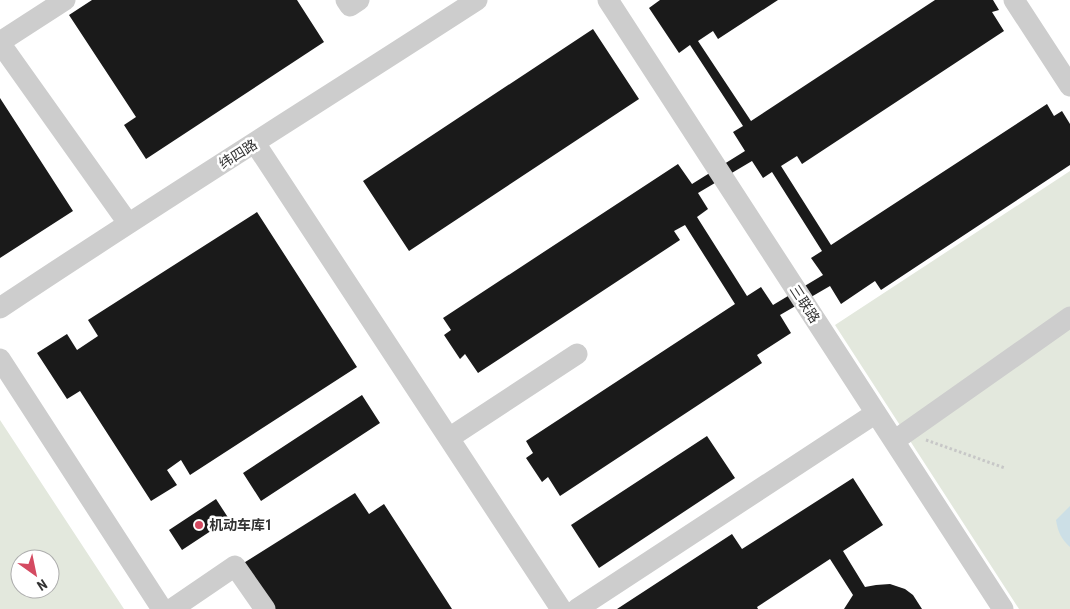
<svg xmlns="http://www.w3.org/2000/svg" width="1070" height="609" font-family="'Roboto Condensed','Noto Sans SC',sans-serif">
<style>
.green{fill:#e3e8dd;fill-rule:evenodd}
.water{fill:#ccdfe6}
.building{fill:#1a1a1a;fill-rule:evenodd}
.lines{fill:none;stroke-linecap:round;stroke-linejoin:round}
.path{stroke:#c7c7c7;stroke-width:3;stroke-dasharray:2.5 2.5;stroke-linecap:butt}
.minor{stroke:#cdcdcd;stroke-width:21}
.poi-dot{fill:#d44a61;stroke:#fff;stroke-width:2}
.labels{text-anchor:middle;stroke-width:5;stroke-linejoin:round;paint-order:stroke}
.street-label{font-size:14px;fill:#333;stroke:#fff}
.poi-label{font-size:14px;font-weight:bold;fill:#333;stroke:#fff;text-anchor:start}
</style>
<rect width="100%" height="100%" fill="#fff"/>
<path class="green" d="M1070,171V609H1019L835,325Z
M0,420L124,609H0ZM20,559H50V589H20Z"/>
<path class="water" d="M1070,506V547C1061,539 1058,532 1056,520Z"/>
<path class="building" d="M92,0H297L324,42L146,159L124,125L136,117L69,15Z
M660,0H778L718,39L713,31L698,41L751,121L935,0H993L999,10L992,12L1004,31L802,164L797,156L781,166L831,245L1047,104L1054,116L1062,111L1070,124V165L881,290L875,281L841,304L830,286L780,315L791,333L757,355L762,363L560,496L548,477L542,482L526,458L533,453L526,441L735,304L685,225L674,231L680,240L478,373L465,354L460,359L444,335L451,330L443,318L678,164L692,184L745,151L733,132L743,126L690,45L679,53L649,8ZM752,161L763,178L772,172L822,251L811,258L823,275L773,305L761,287L747,296L697,217L708,209L698,193Z
M593,29L639,99L409,251L363,181Z
M0,98L73,211L0,258Z
M257,212L357,367L190,475L181,460L167,470L177,485L151,501L80,391L67,399L37,353L67,334L77,350L98,336L88,320Z
M362,395L380,423L261,501L243,473Z
M707,436L735,478L599,568L571,525Z
M853,478L883,525L843,551L865,587L876,585L890,584L905,589L913,595L922,609H844L853,595L830,559L757,607L758,609H617L732,534L742,549Z
M355,493L369,514L384,504L452,609H271L242,564Z
M216,499L229,519L182,550L169,530Z"/>
<g class="lines">
<path class="path" d="M926,440L1005,468"/>
<path class="minor" d="M346,0L350,6L359,0
M608,0L1003,609
M1014,0L1070,86
M0,42L65,0
M0,43L128,223
M255,143L561,609
M0,308C157,203 318,103 477,0
M0,359L162,609
M449,438L577,354
M894,441L1070,317
M172,609L235,566L265,609
M577,609L876,413"/>
</g>
<circle class="poi-dot" cx="199" cy="525" r="5"/>
<g class="labels">
<g class="street-label">
<text transform="translate(238 154) rotate(-32)" y="5">纬四路</text>
<text transform="translate(805 304) rotate(57)" y="5">三联路</text>
</g>
<g class="poi-label">
<text x="209" y="530">机动车库1</text>
</g>
</g>
<g transform="translate(35 574) rotate(147)"><circle r="24" fill="#ffffff" stroke="#adadad"/>
<path d="M0-4L9 19L0 12L-9 19Z" fill="#d44a61"/>
<text y="-8" font-size="14" font-weight="bold" text-anchor="middle" fill="#333333">N</text>
</g>
</svg>
